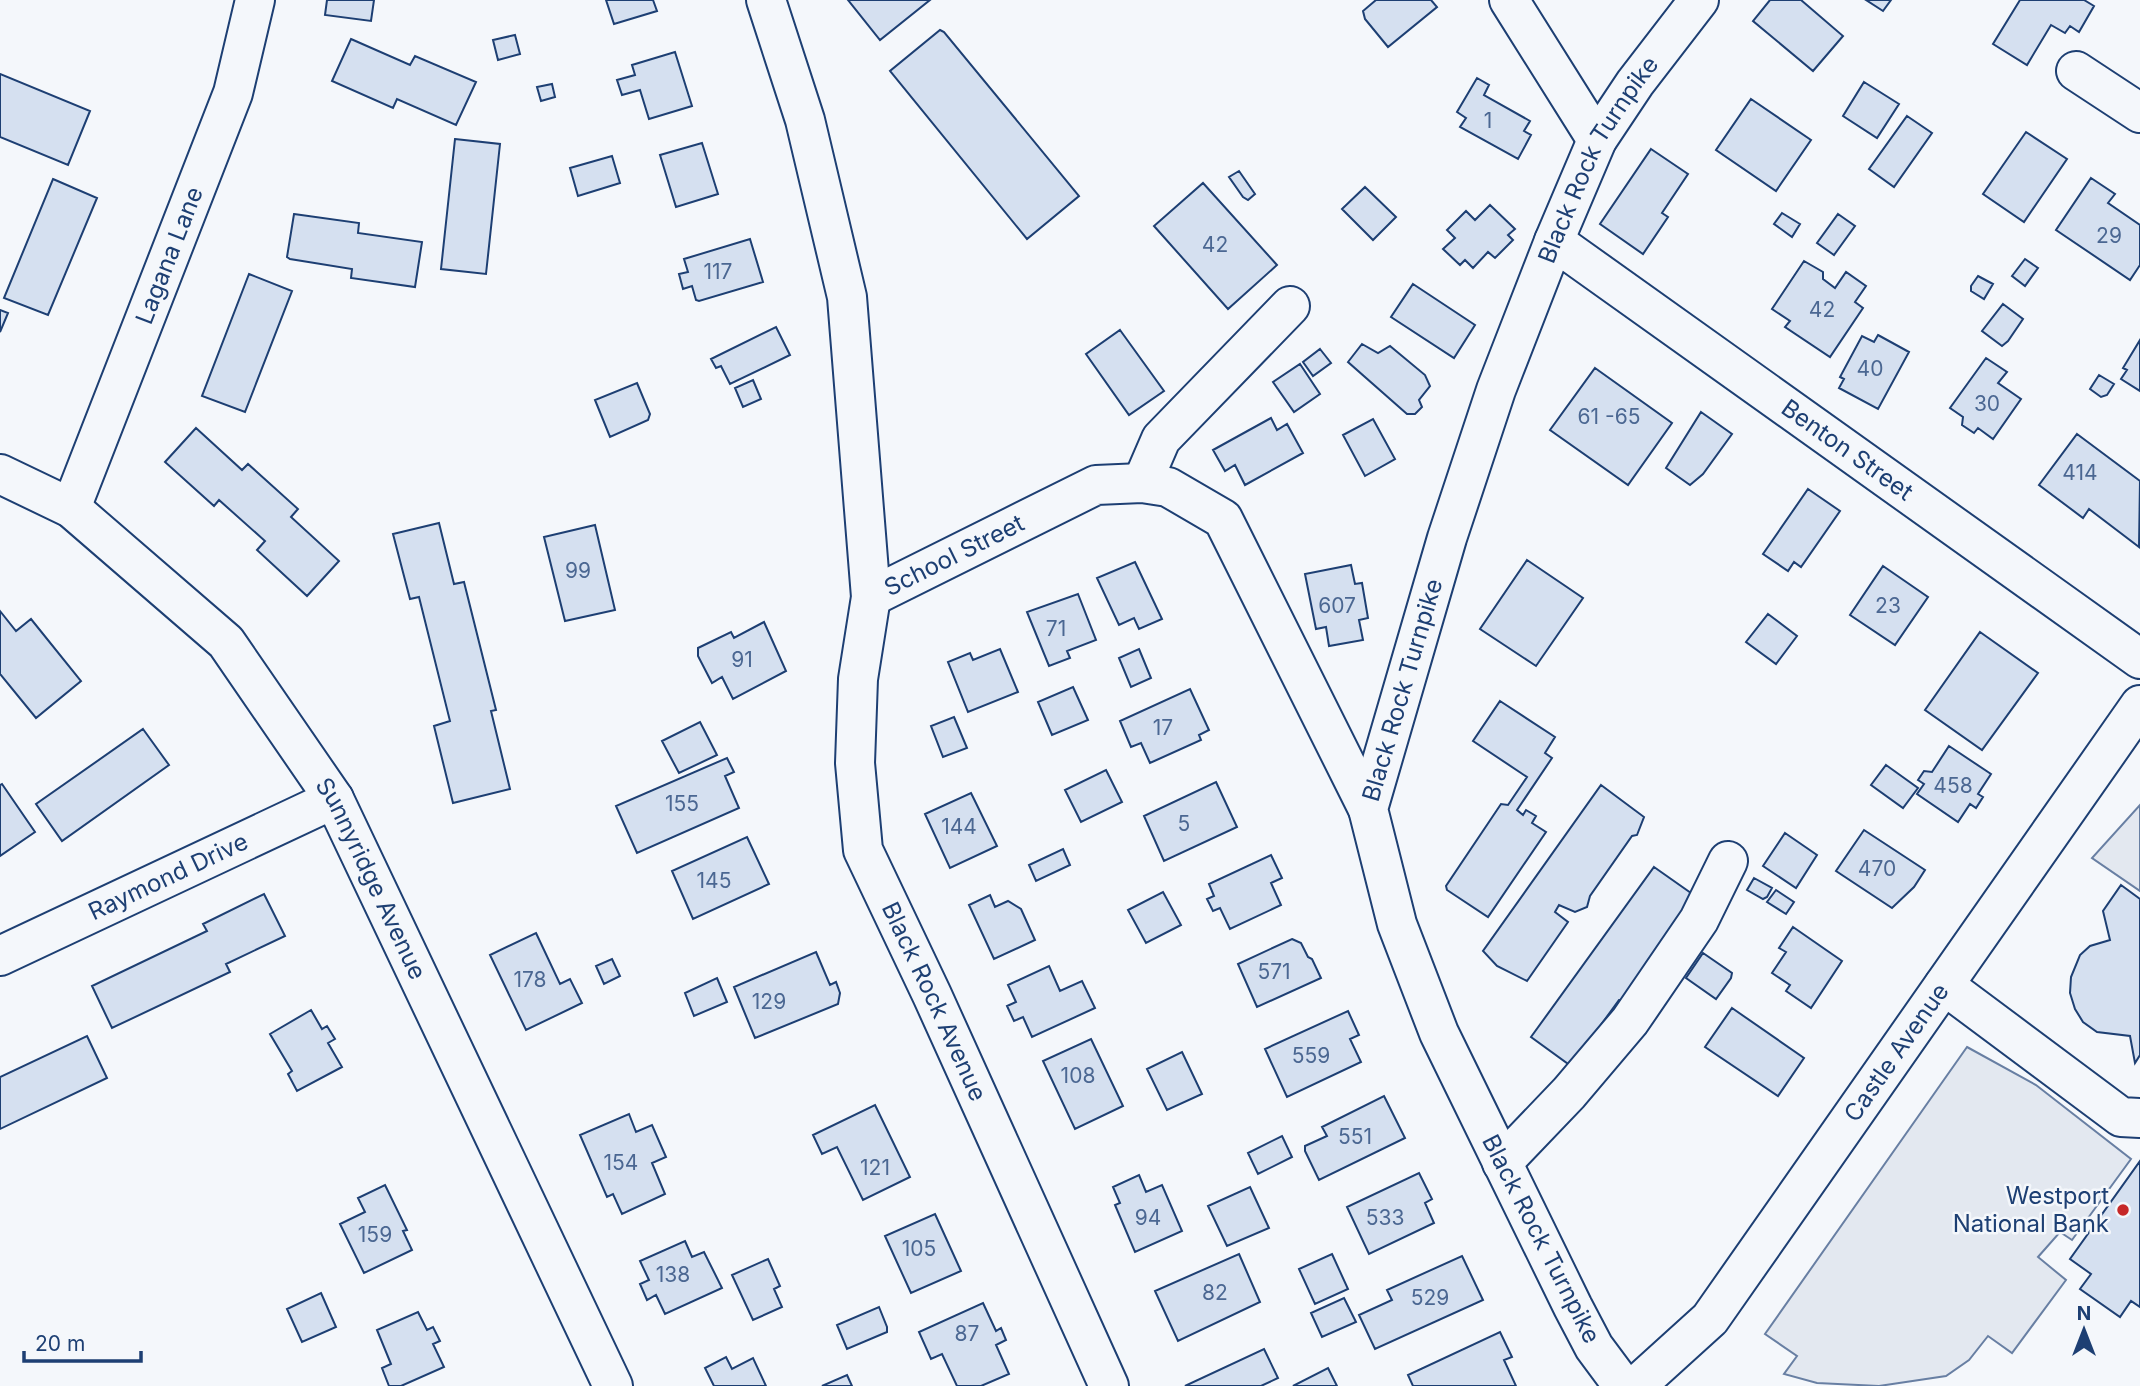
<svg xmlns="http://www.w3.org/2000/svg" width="2140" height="1386" font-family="Inter,sans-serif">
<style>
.parking{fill:#e3e8f0;stroke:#687fa3;stroke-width:2}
.building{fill:#d5e0f0;stroke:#1d3f73;stroke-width:2}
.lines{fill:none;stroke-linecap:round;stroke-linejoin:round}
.minor-casing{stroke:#1d3f73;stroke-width:42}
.major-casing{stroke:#1d3f73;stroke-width:42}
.minor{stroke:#f4f7fb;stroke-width:38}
.major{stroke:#f4f7fb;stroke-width:38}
.poi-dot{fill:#c62828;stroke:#f4f7fb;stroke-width:2.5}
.labels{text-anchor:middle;stroke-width:5;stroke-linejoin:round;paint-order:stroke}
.number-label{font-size:21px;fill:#4b6792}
.street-label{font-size:24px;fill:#1d3f73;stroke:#f4f7fb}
.poi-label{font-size:24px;fill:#1d3f73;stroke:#f4f7fb;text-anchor:end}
</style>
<rect width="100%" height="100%" fill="#f4f7fb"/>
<path class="parking" d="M2140,805V891L2092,858Z
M1967,1047L2036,1085L2131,1159L2072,1240L2060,1232L2038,1257L2066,1280L2012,1353L1988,1336L1969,1360L1946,1376L1879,1386L1817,1383L1784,1374L1797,1356L1765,1334Z"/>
<path class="building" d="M327,0H374L371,21L325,15Z
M606,0H653L657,11L614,24Z
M848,0H930L880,40Z
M1376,0H1431L1437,7L1388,47L1365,19L1363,11Z
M1770,0H1801L1843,36L1813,71L1753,21Z
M1866,0H1891L1883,11Z
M2020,0H2084L2094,6L2079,32L2070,26L2065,33L2051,25L2027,65L1993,44Z
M940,30L944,32L1079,196L1027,239L890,71Z
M515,35L520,54L498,60L493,40Z
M351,39L410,65L415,56L476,82L456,125L397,99L393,108L332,81Z
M675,52L692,106L649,119L640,90L622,95L617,80L635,75L632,65Z
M0,74L90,111L68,165L0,137Z
M1477,78L1489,85L1484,95L1530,121L1524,131L1531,135L1518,159L1460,127L1466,118L1457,112Z
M1864,82L1899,104L1877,138L1843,116Z
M552,84L555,97L541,101L537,87Z
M1751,99L1811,140L1776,191L1716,150Z
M1907,116L1932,133L1894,187L1869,169Z
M2026,132L2067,159L2024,222L1983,194Z
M455,139L500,144L486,274L441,269Z
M702,143L718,194L676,207L660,155Z
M1651,149L1688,174L1662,213L1668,217L1643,254L1600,224Z
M612,156L620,183L578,196L570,168Z
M1239,171L1255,194L1248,200L1243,197L1229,177Z
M2091,178L2115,194L2108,203L2140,225V265L2130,280L2056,230Z
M53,179L97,198L48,315L4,298Z
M1203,183L1277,265L1228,309L1154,226Z
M1365,187L1396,217L1373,240L1342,209Z
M1490,205L1515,229L1508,235L1513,240L1495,258L1488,252L1473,268L1465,260L1460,265L1443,249L1455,238L1447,230L1466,211L1475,220Z
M1782,213L1800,224L1792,237L1774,224Z
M294,214L359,223L358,233L422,242L415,287L351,278L352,269L290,259L287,257Z
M1838,214L1855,226L1834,255L1817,243Z
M750,239L763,282L699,301L696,300L692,286L683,289L679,274L688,272L684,259Z
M2025,259L2038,268L2025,286L2012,276Z
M1804,261L1823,272V279L1835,288L1846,272L1866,286L1855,302L1863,308L1830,357L1785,327L1790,321L1772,309Z
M249,274L292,291L245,412L202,396Z
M1978,276L1993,284L1984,299L1971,291V286Z
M1413,284L1475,325L1454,358L1391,317Z
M2003,304L2023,319L2008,341L2002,346L1982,331Z
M0,310L8,313L0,332Z
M776,327L790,355L730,384L721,366L716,368L711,359Z
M1120,330L1164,391L1129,415L1086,354Z
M1878,335L1909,352L1878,409L1839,388L1844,379L1840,377L1862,336L1874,342Z
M2140,340V391L2121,379L2127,370L2123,368Z
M1362,344L1378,353L1390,346L1425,375L1430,386L1419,400L1422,407L1415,414H1407L1348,362Z
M1320,349L1331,363L1313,376L1303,362Z
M1986,358L2007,372L1998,383L2021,399L1993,439L1978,428L1974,433L1962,425L1963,417L1950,408Z
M1300,364L1320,394L1294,412L1273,382Z
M1595,368L1672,423L1628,485L1550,430Z
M2099,375L2114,384L2107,395L2101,397L2090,389Z
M753,380L761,399L743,407L735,388Z
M637,383L650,414L648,420L610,437L595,400Z
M1701,412L1732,434L1703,474L1690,485L1666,468Z
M1271,418L1277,430L1287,424L1303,453L1245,485L1235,465L1225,471L1213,450Z
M1373,419L1395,459L1365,476L1343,435Z
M196,428L242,470L248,464L298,509L291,517L339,561L307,596L257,550L265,541L219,500L214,506L165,462Z
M2077,434L2140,481L2139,547L2089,509L2083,518L2039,485Z
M1808,489L1840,511L1801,567L1794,562L1788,571L1763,554Z
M439,523L454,584L464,582L496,710L491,711L510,789L453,803L434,726L450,721L419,597L410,599L393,534Z
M595,525L615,610L565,621L544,537Z
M1527,560L1583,598L1536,666L1480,629Z
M1135,562L1162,619L1139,629L1134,618L1119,625L1097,578Z
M1351,565L1355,584L1362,583L1368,618L1359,620L1363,640L1329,646L1326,627L1316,629L1305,574Z
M1883,566L1928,597L1895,645L1850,615Z
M1078,594L1096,640L1067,651L1070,658L1049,666L1027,612Z
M0,611L16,631L31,619L81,681L36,718L0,674Z
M1768,614L1797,636L1776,664L1746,642Z
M764,622L786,671L733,699L722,677L712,683L698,656V648L731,632L734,638Z
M1980,632L2038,673L1982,750L1925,710Z
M1000,649L1018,692L968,712L948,662L970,653L973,660Z
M1139,649L1151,678L1131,687L1119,658Z
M1073,687L1088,720L1052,735L1038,702Z
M1190,689L1209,730L1199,735L1201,740L1150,763L1141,743L1131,747L1120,721Z
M1500,701L1555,737L1545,753L1552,758L1517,810L1523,815L1526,810L1536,816L1532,823L1546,832L1488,917L1447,890L1446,886L1501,804L1508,805L1527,777L1473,741Z
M954,717L967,748L943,757L931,726Z
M700,722L717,755L679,773L662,741Z
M143,729L169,765L62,841L36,804Z
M1949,746L1991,774L1978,794L1983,797L1976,808L1970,804L1958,822L1917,794L1924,784L1918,780L1924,771L1932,772Z
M727,758L734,772L725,776L739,808L637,853L616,806Z
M1886,765L1918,788L1903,808L1871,785Z
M1106,770L1122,802L1081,822L1065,790Z
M1216,782L1237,827L1164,861L1144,816Z
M2,784L35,832L0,856V785Z
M1601,785L1644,817L1637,835L1632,836L1590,896L1587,907L1575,912L1559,905L1555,912L1568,922L1527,981L1497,966L1483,951Z
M971,793L997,846L950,868L925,814Z
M1864,830L1925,870L1914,887L1892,908L1836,871Z
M1785,833L1817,855L1796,888L1763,866Z
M747,837L769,884L693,919L672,871Z
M1063,849L1070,865L1036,881L1029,865Z
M1271,855L1282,878L1271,883L1281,905L1230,929L1220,908L1213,911L1207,899L1214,896L1209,884Z
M1654,867L1698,898L1624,1000H1619L1571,1066L1531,1037Z
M1754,878L1772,888L1767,897L1763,899L1747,890Z
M2121,885L2140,899V1055L2135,1063L2130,1036L2097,1032L2083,1022L2075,1009L2070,993L2071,977L2080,955L2090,946L2110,940L2103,911Z
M1776,890L1794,902L1786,914L1767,902Z
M1163,892L1181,925L1146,943L1128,910Z
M264,894L285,936L226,964L230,972L112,1028L92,986L207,931L203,924Z
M990,895L995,907L1008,901L1021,909L1035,940L994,959L969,905Z
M1793,927L1842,961L1811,1008L1786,991L1790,985L1772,973L1786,952L1779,948Z
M536,933L560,984L570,979L582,1003L526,1030L490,955Z
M1292,939L1301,943L1308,957L1312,959L1321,978L1257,1007L1238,964Z
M816,952L830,985L836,982L840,993L838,1004L755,1038L734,987Z
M1703,953L1732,973L1731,978L1716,999L1686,978Z
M612,959L620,976L604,984L596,966Z
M1049,966L1060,991L1082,981L1095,1008L1032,1037L1023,1017L1014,1021L1007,1006L1016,1002L1008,985Z
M717,978L727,1002L694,1016L685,993Z
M1732,1008L1804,1058L1778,1096L1705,1047Z
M311,1010L322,1029L327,1026L335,1039L328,1043L342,1067L297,1091L288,1074L292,1071L270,1034Z
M1348,1011L1359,1035L1350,1039L1361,1062L1287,1097L1265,1049Z
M87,1036L107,1078L0,1129V1077Z
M1091,1039L1123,1106L1075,1129L1043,1061Z
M1182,1052L1202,1094L1167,1110L1147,1069Z
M1384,1096L1405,1138L1319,1180L1305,1151V1146L1327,1136L1322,1127Z
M875,1105L910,1177L863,1200L837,1147L822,1154L813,1135Z
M629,1114L636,1132L652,1125L666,1157L652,1163L665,1194L622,1214L613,1194L607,1197L580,1135Z
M1282,1136L1292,1157L1258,1174L1248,1153Z
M2140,1161V1307L2131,1301L2120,1317L2080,1289L2091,1274L2070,1259Z
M1419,1173L1432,1199L1425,1203L1434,1223L1369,1254L1347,1207Z
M1139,1175L1146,1192L1162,1185L1182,1231L1135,1252L1115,1205L1120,1203L1113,1187Z
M385,1185L407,1230L403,1231L412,1250L364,1273L340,1224L365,1212L358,1198Z
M1250,1187L1269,1228L1227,1246L1208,1206Z
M935,1214L961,1271L911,1293L885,1236Z
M685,1241L692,1257L704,1252L722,1288L665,1314L656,1295L647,1300L640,1284L649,1280L640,1261Z
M1239,1254L1260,1302L1178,1341L1155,1291Z
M1332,1254L1348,1289L1315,1304L1299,1269Z
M1462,1256L1483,1300L1375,1349L1359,1315L1392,1300L1387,1290Z
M768,1259L780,1286L774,1289L782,1307L753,1320L732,1275Z
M321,1293L336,1327L302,1342L287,1309Z
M1344,1298L1356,1322L1322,1337L1311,1313Z
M983,1303L996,1331L1001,1328L1006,1340L996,1345L1009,1374L981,1386H957L942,1354L931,1359L919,1332Z
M879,1307L887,1327V1332L847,1349L837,1325Z
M418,1312L427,1330L433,1327L440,1341L433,1344L444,1367L401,1386H389L382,1368L391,1364L377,1330Z
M1500,1332L1512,1357L1504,1360L1516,1386H1413L1408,1375Z
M1264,1349L1278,1378L1261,1386H1185Z
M726,1357L732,1369L753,1358L766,1386H714L705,1368Z
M1328,1368L1337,1386H1293Z
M847,1375L852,1386H822Z"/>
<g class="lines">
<g class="minor-casing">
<g id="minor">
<path id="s1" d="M766,0L805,120L847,297L871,597L858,679L855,763L863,850L932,995L1109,1386"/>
<path d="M1509,0L1597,140"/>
<path d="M2076,71L2140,113"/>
<path id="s2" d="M1554,241L2140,659"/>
<path id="s3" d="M0,474L71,508L226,642L334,799L613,1386"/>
<path d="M1142,483L1161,439L1290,306"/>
<path id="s4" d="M71,508L233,93L255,0"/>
<path id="s5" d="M871,597L1096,485L1142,483L1168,487L1223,519L1368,809"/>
<path id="s6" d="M0,956L334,799"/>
<path d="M1944,985L2121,1117L2140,1118"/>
<path d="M1502,1163L1569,1093L1630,1021L1699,920L1728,861"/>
<path id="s7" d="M1636,1386L1710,1319L2140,705"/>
</g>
</g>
<g class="major-casing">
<g id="major">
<path id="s8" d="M1623,1386L1594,1347L1573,1307L1439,1033L1397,924L1368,809L1447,538L1496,390L1554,241L1597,140L1635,83L1699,0"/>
</g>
</g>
<use href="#minor" class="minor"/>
<use href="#major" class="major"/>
</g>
<circle class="poi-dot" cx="2123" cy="1210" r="7"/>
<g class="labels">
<g class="number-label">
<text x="1488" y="128">1</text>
<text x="2109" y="243">29</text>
<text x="1215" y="252">42</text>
<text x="718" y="279">117</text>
<text x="1822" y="317">42</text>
<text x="1870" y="376">40</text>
<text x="1987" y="411">30</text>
<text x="1609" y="424">61 -65</text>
<text x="2080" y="480">414</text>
<text x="578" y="578">99</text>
<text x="1337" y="613">607</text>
<text x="1888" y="613">23</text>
<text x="1056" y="636">71</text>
<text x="742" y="667">91</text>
<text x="1163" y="735">17</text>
<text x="1953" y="793">458</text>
<text x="682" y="811">155</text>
<text x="1184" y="831">5</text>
<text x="959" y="834">144</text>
<text x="1877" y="876">470</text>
<text x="714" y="888">145</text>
<text x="1274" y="979">571</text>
<text x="530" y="987">178</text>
<text x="769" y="1009">129</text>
<text x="1311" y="1063">559</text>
<text x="1078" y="1083">108</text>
<text x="1355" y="1144">551</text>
<text x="621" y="1170">154</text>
<text x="875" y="1175">121</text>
<text x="1148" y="1225">94</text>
<text x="1385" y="1225">533</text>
<text x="375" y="1242">159</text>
<text x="919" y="1256">105</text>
<text x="673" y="1282">138</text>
<text x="1215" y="1300">82</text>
<text x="1430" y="1305">529</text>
<text x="967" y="1341">87</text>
</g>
<g class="street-label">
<text dy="8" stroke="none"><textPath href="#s8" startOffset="1325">Black Rock Turnpike</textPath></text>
<text dy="8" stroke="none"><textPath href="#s4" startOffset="271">Lagana Lane</textPath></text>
<text dy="8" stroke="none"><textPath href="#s2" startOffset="360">Benton Street</textPath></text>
<text dy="8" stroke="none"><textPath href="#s5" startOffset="93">School Street</textPath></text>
<text dy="8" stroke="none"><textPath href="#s8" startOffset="758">Black Rock Turnpike</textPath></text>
<text dy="8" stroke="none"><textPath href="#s6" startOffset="186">Raymond Drive</textPath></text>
<text dy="8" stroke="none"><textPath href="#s3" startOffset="562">Sunnyridge Avenue</textPath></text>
<text dy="8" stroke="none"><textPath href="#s1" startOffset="1031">Black Rock Avenue</textPath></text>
<text dy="8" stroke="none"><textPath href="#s7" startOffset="425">Castle Avenue</textPath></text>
<text transform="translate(1541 1239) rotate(63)" y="8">Black Rock Turnpike</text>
</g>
<g class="poi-label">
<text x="2109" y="1204">Westport<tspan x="2109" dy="28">National Bank</tspan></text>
</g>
</g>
<g transform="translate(2084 1330)" stroke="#f4f7fb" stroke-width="5" paint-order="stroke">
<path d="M0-5L12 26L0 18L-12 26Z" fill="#1d3f73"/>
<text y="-10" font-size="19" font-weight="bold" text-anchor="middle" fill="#1d3f73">N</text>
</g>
<path d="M24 1351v10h117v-10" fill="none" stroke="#1d3f73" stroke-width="3.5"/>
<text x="35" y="1351" font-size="21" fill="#1d3f73" stroke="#f4f7fb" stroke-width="5" paint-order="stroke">20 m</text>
</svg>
